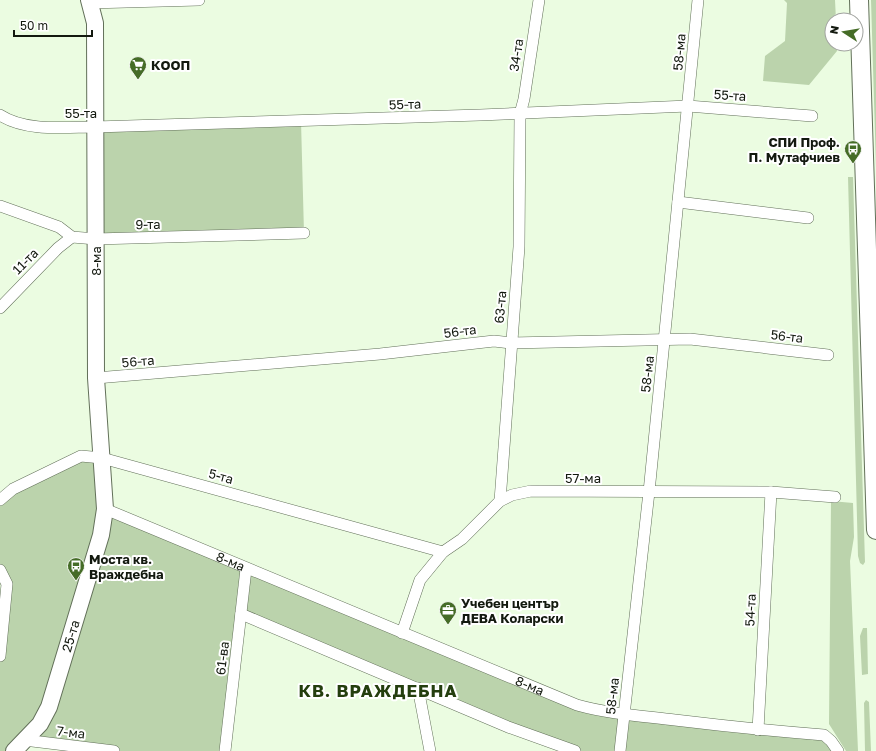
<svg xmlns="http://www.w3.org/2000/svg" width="876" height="751" font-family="'Golos Text',sans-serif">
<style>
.green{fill:#bbd3ac}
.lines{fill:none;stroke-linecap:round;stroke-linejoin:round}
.street-casing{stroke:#627059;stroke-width:12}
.secondary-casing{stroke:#627059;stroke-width:18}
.primary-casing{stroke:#627059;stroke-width:20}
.street{stroke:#fff;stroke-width:11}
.secondary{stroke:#fff;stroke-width:16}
.primary{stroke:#fff;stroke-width:18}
.labels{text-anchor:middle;stroke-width:4;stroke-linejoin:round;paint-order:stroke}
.street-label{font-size:13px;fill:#13190f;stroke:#fff}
.poi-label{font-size:13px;font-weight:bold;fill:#13190f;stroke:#fff;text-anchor:start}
.district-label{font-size:17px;font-weight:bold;letter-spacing:1px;fill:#243e0e;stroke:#fff}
</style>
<rect width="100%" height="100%" fill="#ebfce1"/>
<path class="green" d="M784,0H835L836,20H832V44H836L837,51L809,85L763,81L765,56L785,41L787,3Z
M871,0H876V168Z
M301,121L304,233L96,239L95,127Z
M848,177H853L865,562L863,565L860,563L858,556Z
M81,456L102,458L105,509L577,705L824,735L832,751H575L241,614L225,751H114L25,740L14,751H0V656L7,584L0,570V500Z
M831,501L853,503L854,537L850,561L858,751H846L829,724Z
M863,628H867L868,674L862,675L860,636Z
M866,700L869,702L871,751H865L864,703Z"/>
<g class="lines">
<g class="street-casing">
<g id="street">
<path d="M90,3L199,0"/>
<path d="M0,115C26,132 66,127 95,127L480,115L688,106L812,116"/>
<path d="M678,202L808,218"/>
<path d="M0,206L59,227L72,237L96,239L304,233"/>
<path d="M0,308L58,248L72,237"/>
<path d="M96,378L380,354L494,341L511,343L690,339L828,355"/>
<path d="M0,500L13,489L81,456L102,458L443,552"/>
<path d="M500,501L519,247L520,114L524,99L539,0"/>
<path id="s1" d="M105,509L577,705C609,714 642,716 675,720C724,726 774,731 824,735L831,741L838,751"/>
<path d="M0,570L7,584L0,656"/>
<path d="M241,614L508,727L575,751"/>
<path d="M402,633L420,580L443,552L462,539L500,501L512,495L531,491L771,492L835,497"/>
<path d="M418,688L430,751"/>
<path d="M758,730L771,492"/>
<path d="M24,740L114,751"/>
<path d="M225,751L246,569"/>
<path d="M620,751L649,492L698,0"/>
</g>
</g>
<g class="secondary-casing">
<g id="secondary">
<path id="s2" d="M14,751L40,724L49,707L101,535L105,509L96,378L95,23L89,0"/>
</g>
</g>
<g class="primary-casing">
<path id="primary" d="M859,0L876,530"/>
</g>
<use href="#street" class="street"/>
<use href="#secondary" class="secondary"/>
<use href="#primary" class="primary"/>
</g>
<defs>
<g id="supermarket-pin" transform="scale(0.9)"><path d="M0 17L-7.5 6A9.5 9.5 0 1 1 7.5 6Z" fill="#456c27" stroke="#fff"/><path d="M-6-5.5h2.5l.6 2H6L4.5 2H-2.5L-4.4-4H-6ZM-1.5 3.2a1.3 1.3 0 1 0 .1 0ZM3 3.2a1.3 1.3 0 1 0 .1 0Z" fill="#fff"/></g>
<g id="bus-pin" transform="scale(0.9)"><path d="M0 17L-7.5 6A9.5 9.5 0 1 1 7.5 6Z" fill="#456c27" stroke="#fff"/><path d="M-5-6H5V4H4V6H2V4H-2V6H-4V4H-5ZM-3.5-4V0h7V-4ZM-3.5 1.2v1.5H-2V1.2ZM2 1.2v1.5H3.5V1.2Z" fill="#fff"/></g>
<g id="office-pin" transform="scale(0.9)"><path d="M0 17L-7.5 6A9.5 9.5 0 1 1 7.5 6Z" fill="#456c27" stroke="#fff"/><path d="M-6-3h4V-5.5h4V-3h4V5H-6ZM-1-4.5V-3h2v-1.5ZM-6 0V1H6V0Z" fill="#fff"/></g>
</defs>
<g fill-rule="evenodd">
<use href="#supermarket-pin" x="138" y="65"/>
<use href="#bus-pin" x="853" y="149"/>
<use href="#bus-pin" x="76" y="566"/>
<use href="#office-pin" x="448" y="610"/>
</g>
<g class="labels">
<g class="street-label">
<text transform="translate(679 52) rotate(-85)" y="5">58-ма</text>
<text transform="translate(516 55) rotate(-81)" y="5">34-та</text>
<text transform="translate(730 95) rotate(4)" y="5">55-та</text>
<text transform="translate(405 104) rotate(-2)" y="5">55-та</text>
<text x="81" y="118">55-та</text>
<text transform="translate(148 224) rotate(-1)" y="5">9-та</text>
<text transform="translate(25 261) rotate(-45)" y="5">11-та</text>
<text transform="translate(96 261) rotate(-90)" y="5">8-ма</text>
<text transform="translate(500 307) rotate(-85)" y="5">63-та</text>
<text transform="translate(460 331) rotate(-7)" y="5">56-та</text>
<text transform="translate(787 336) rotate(7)" y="5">56-та</text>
<text transform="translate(138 361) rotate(-5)" y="5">56-та</text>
<text transform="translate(647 374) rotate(-84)" y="5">58-ма</text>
<text transform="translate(221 476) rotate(15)" y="5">5-та</text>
<text x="583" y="483">57-ма</text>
<text dy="5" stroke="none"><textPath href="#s1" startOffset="136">8-ма</textPath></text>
<text transform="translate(750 610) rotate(-87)" y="5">54-та</text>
<text dy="5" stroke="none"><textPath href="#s2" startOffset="131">25-та</textPath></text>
<text transform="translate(222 658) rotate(-83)" y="5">61-ва</text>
<text dy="5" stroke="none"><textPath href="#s1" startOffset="460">8-ма</textPath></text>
<text transform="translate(612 696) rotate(-84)" y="5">58-ма</text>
<text transform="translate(71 732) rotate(7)" y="5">7-ма</text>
</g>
<g class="poi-label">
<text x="151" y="70">КООП</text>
<text x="840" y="147" text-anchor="end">СПИ Проф.<tspan x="840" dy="15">П. Мутафчиев</tspan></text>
<text x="89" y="564">Моста кв.<tspan x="89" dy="15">Враждебна</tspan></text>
<text x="461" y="608">Учебен център<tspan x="461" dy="15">ДЕВА Коларски</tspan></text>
</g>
<g class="district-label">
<text x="378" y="697">КВ. ВРАЖДЕБНА</text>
</g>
</g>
<g transform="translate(844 32) rotate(282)"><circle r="19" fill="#ffffff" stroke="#a1a39f"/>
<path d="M0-3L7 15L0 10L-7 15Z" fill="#456c27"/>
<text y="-6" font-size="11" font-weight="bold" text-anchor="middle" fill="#13190f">N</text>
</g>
<path d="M14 30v6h78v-6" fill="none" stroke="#13190f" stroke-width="2"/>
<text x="20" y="30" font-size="12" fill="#13190f" stroke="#ffffff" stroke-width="3" paint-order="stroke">50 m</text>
</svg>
